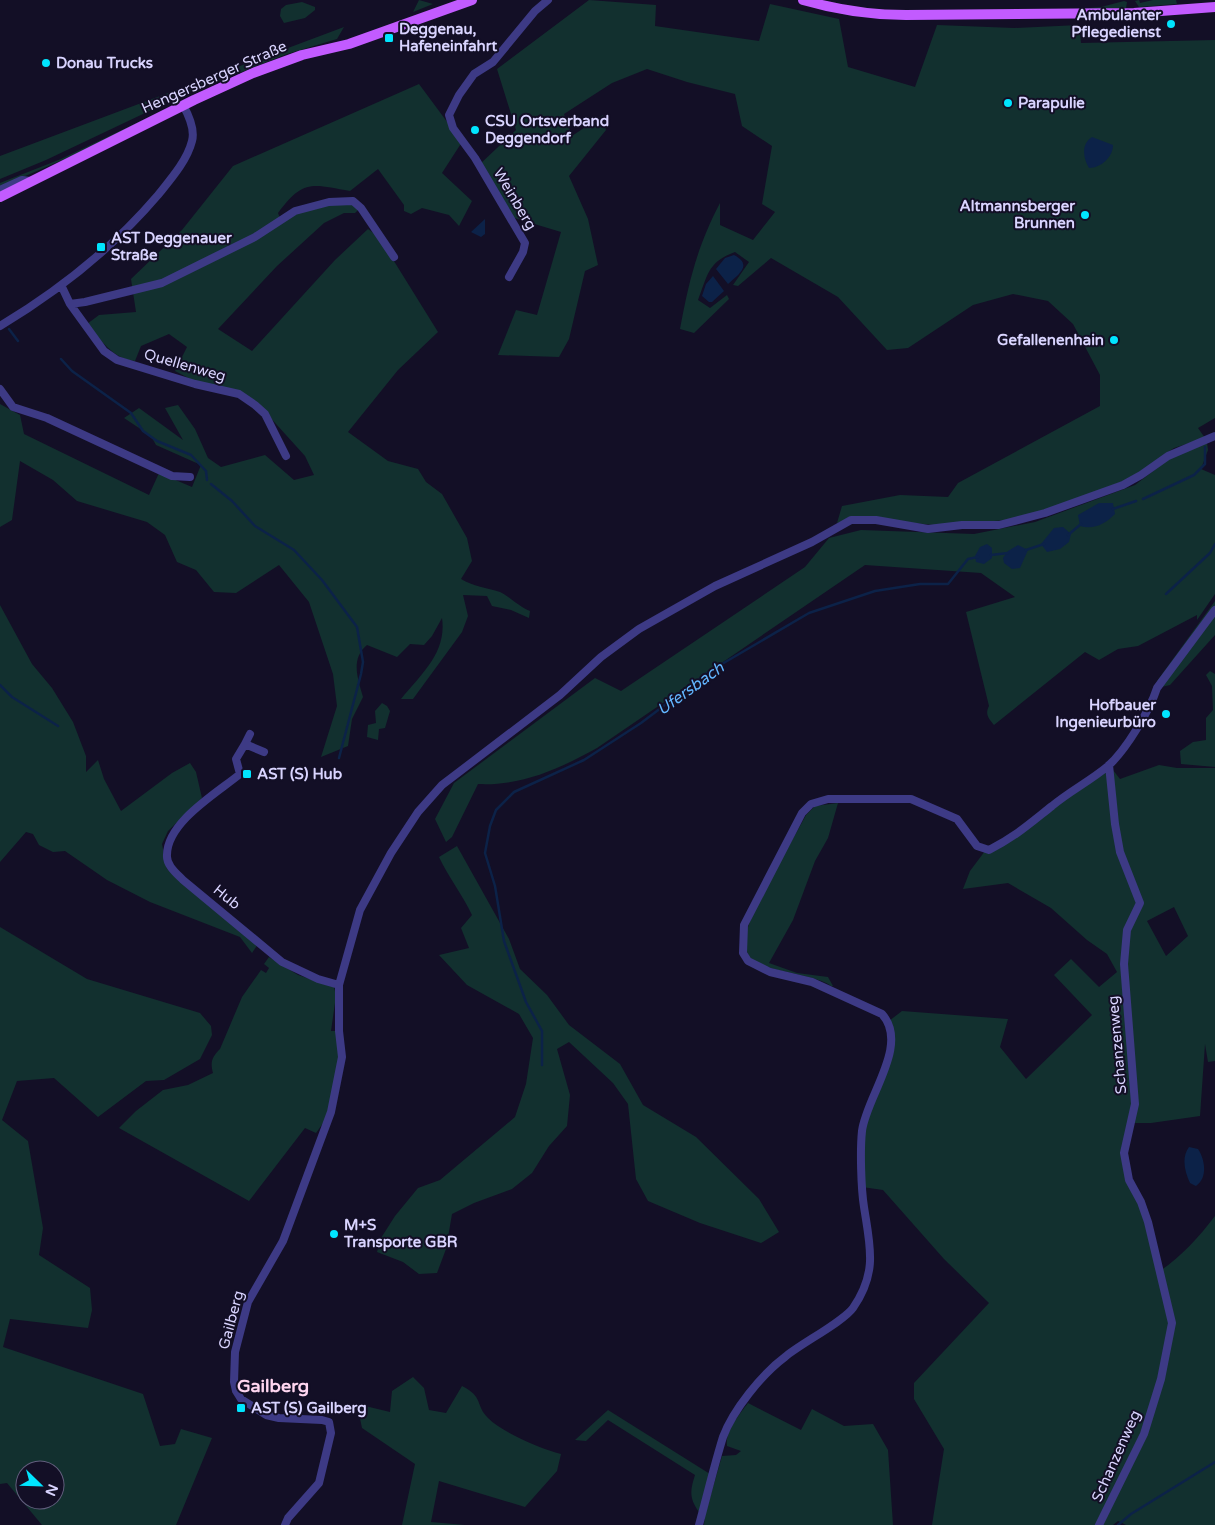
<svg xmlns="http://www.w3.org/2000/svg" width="1215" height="1525" font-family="'Varela Round',sans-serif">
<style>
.green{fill:#12302f;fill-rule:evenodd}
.water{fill:#0c2248}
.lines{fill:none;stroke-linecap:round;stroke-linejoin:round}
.stream{stroke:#0c2248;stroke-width:2.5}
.minor{stroke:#3d3a85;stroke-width:8}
.major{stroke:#c25bff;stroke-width:10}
.poi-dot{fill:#00e5ff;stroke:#130f26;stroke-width:2}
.labels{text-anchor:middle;stroke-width:4;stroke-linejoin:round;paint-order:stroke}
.poi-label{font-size:15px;font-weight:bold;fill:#d9d4ff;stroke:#130f26;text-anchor:start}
.street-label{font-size:15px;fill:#d9d4ff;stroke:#130f26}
.water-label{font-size:16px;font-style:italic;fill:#62b6ff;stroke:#130f26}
.quarter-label{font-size:18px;font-weight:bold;fill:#ffd6f0;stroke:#130f26}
</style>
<rect width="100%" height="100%" fill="#130f26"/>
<path class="green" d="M419,0L433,4L413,12Z
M589,0L656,5L655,26L759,41L770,4L839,19L848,67L915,87L937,25L1014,28L1079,25L1081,43L1215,40V418L1198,428L1205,438L1174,448L1129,479L1055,507L1009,520L935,525L855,518L837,523L842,506L900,495L948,497L958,483L1100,406V375L1073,324L1048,301L1013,294L973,305L908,348L887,350L838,297L771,258L738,286L733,285L749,262L735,252C708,262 708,274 698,300L710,308L727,295L729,299L694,333L680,329C689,281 697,247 720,203V225L753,240L775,212L762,204L772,146L742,126L735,94L687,82L647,69L612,83L564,114L572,136L603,115L606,130L569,176L588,219L598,265L585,271L569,339L559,357L498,355L516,310L537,315L561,232L508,216L479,165L516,130L497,69Z
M1139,0L1140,3L1153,0H1176L1177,4L1139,7L1135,1Z
M1124,1L1127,2L1126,8L1067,10L1101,7Z
M302,2L315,7V10L305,18L284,23L280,16L281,9L286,5Z
M344,27L337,39L287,54L183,95L46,160L0,179V156Z
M419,84L462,142L442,173L472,201L459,226L449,215L422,208L411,214L404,211V205L378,169L350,191C312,184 303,179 278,213L281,221C304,208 327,203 353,202L360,208L355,213H344L324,223L277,266L218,329L252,351L335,260L368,229L379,237L438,332L398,370L348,432L388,461L418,469L426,482L442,494L467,538L472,561L461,579C473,586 487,588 500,592C509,596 519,607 530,611L529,618L511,610L492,606L487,596L463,595L468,616L462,632L413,699H401C421,674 447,653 442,618L432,636L424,645L410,644L397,657L367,645C350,659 358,679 363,697L352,719L348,746L321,757L337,706L333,674L309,602L279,565L236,593L214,592L196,570L177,562L165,535L147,522L77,501L53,480L20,461L12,520L0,527V404L20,415L24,434L149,495L159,473L192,487L201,465L156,445L151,436L124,418L139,408L183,440L165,408L178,405L195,429L208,458L221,467L265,455L294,480L314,475L305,456L258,404L194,381L175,371L187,347L169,334L141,346L135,361C113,359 101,340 87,324L99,315L136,312L131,279L182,230L233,166Z
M193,96L104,142L0,187V183L61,159Z
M1207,443L1208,450L1201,469L1215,475V594L1197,620V615L1138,646L1118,649L1099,660L1085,652L994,725C988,718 985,714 989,706L966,612L1015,597L981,573L865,565L597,748C559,769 522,786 478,784L452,837L446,842L435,819L454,783L595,678L621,691L805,567L829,538L861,530L974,534L1035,522L1135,485L1169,459Z
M1215,601V635L1170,685L1157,688V681Z
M0,605L32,664L52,688L73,722L86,756V772L98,760L104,779L121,811L172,773L190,763L196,772L202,798L168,831L162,844L167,869L258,944L252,953L240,937L150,902L107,880L65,851L53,852L39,845L33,834L26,832L0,862Z
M1210,671L1215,674V767L1181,764L1180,751L1193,742L1206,740V718L1213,710L1212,686L1206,675Z
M382,703L387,706L390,711L385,728L379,729L378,740L367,737L368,725L376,723L375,711Z
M1109,765L1120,779L1159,765L1177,768H1215V1061L1208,1062L1205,1044L1200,1116L1151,1123H1133L1123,1151L1160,1271C1183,1255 1198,1238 1215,1216V1525H1126L1118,1521L1113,1525H932L944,1449L914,1399V1383L989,1303L944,1259L883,1190L862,1187V1130L891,1048L889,1021L902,1011L1008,1019L1000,1047L1026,1079L1092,1015L1054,975L1071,959L1099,987L1117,972L1107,954L1087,940L1051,908L1008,883L963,889L970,871L985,851L1015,837ZM1174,907L1188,936L1166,956L1147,921Z
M838,803L828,838L815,861L793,920L769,963L797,973L828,977L833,986H831C816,975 776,973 755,962C744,956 744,938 748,927C760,891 788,849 806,815L815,806Z
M457,846L509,939L520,969L547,995L569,1025L620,1064L643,1105L696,1137L759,1199L779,1232L761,1243L700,1223L648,1201L636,1179L628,1104L613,1083L569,1042L557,1049L570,1095L567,1126L549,1146L532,1173L512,1189L474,1203L452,1214L446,1249L437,1273L419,1274L403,1262L377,1252L381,1238L395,1216L418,1188L440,1180L515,1117L526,1084L533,1038L519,1014L467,985L439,955L469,948L461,928L472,915C462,894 449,878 439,857Z
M0,927L87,979L200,1013L211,1026L212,1035L200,1059L164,1080L146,1081L98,1117L54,1078L17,1081L2,1120L28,1141L43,1228L39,1255L90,1288L92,1310L88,1328L10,1319L3,1347L143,1394L160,1446L175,1444L181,1429L212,1438L176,1525H42L7,1483L0,1484ZM25,1470H55V1500H25Z
M269,957L298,975L334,987L336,996L331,1031H339L342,1057L331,1112L316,1133L305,1128L249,1201L119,1128L136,1111L163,1090L188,1085L213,1073C210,1062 212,1057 220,1049L242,997L261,970L266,973L269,968L264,964Z
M413,1377L424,1388L429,1410L446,1413L462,1386C484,1397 475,1405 488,1418C503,1433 541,1449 561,1454L557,1471L525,1507L439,1481L431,1522L465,1525H402L415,1464L362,1428L357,1404L390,1412L392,1391Z
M748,1403L801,1430L812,1409L844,1426L873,1424L888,1450L893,1525H704L705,1515L722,1456L736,1455L741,1451L727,1446C725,1431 739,1415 748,1403Z
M608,1410L710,1474L699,1512C689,1498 690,1491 695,1475L608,1420L586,1441L575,1440Z"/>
<path class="water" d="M1092,137L1113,145C1113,157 1101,168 1089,168C1083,158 1081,144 1092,137Z
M485,219V234L481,237L471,232Z
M734,255C753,265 739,274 728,284L716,269L725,258Z
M713,276L724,291L712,302H709L702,296L706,284Z
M1099,503H1113L1115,514C1105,524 1094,530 1080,526L1078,515Z
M1063,527L1071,534L1069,542L1060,549L1047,552L1041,544L1054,528Z
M987,544L992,548V558L984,564L976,562L975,556L980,547Z
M1018,545L1028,550L1020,568L1012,569L1004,563L1003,558L1008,551Z
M1189,1147L1198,1149C1205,1159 1208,1178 1196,1186L1190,1183C1185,1172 1181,1158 1189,1147Z"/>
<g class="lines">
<path class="stream" d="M9,329L18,341
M61,359L72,371L131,413L143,431L157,441L191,455L206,471L207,480
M211,484L232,501L255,526L294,550L322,580L357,627L363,662L361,674L339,758
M1143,499L1194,475L1205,464V447
M1113,509L1136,501
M1068,535L1081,524
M1026,550L1044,544
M991,555L1008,553
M1166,594L1210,553L1215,544
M0,685L12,697L58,726
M542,1065V1031L526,1002L504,941L495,886L485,853L490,826L496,810L514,792L584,760L641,723L710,671L809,613L875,591L920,584H948L968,559L978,557
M1118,1525L1131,1514L1215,1462"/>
<path class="minor" d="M0,190L22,180L31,181
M509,277L523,252L525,243L475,158L453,128L449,115L459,95L474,74L493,62L535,11L548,0
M62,287L70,304L85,302L162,283L255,237L295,211L329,202L353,201L361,208L394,257
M70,304L104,351L117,360L195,384L239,394L255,405L265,414L286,456
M0,326C60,290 112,249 158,195C170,180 187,161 192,141C195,130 188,114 183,105
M0,389L13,407L47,418L172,476L190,477
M250,734L245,744L264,752
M245,744L236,759L240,774C217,793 167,822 167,855C166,865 176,873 183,880L282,962L318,979L339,985
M285,1525L288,1518L319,1483L331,1433L329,1422L322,1420L279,1418L266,1415L241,1399L236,1391L234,1382L235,1352L248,1302L283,1241L331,1112L342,1057L339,1031V985L360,910L391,853L418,812L442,785L560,695L601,657L639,629L715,586L812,542L851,520H876L928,529L962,525H999L1045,513L1123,485L1141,475L1168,456L1215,436
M699,1525C707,1496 714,1466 723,1437C733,1410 762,1374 785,1357C800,1344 843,1322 853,1308C878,1272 870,1246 864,1207C861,1188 860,1150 862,1131C866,1097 910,1045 882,1014L812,982L770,972L748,961L743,953L744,925L802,813L811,804L828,799H911L957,819L977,846L989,850C1016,836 1028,825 1052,806C1070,791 1090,781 1108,766C1126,750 1150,710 1157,688L1215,610
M1099,1525L1144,1434L1161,1379L1172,1323L1148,1222L1141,1202L1129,1180L1124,1153L1135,1104L1124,964L1127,930L1140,903L1120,852L1115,824L1109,765"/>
<path class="major" d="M803,0C837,10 870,15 906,15L1134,13L1215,7
M0,197L194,100L253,73L302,55L349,44L472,0"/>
</g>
<g class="poi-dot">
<circle cx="1171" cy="24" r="5"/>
<rect x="384" y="33" width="10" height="10" rx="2.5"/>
<circle cx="46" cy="63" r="5"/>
<circle cx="1008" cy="103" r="5"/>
<circle cx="475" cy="130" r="5"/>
<circle cx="1085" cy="215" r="5"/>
<rect x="96" y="242" width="10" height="10" rx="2.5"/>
<circle cx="1114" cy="340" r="5"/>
<circle cx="1166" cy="714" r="5"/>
<rect x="242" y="769" width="10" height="10" rx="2.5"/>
<circle cx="334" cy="1234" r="5"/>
<rect x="236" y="1403" width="10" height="10" rx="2.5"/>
</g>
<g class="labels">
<g class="poi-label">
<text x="1161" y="20" text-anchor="end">Ambulanter<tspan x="1161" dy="17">Pflegedienst</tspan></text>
<text x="399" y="34">Deggenau,<tspan x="399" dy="17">Hafeneinfahrt</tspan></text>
<text x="56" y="68">Donau Trucks</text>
<text x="1018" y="108">Parapulie</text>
<text x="485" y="126">CSU Ortsverband<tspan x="485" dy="17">Deggendorf</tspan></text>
<text x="1075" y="211" text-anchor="end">Altmannsberger<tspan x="1075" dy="17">Brunnen</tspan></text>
<text x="111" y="243">AST Deggenauer<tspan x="111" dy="17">Straße</tspan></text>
<text x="1104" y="345" text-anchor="end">Gefallenenhain</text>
<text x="1156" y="710" text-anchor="end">Hofbauer<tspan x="1156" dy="17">Ingenieurbüro</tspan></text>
<text x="257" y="779">AST (S) Hub</text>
<text x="344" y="1230">M+S<tspan x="344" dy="17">Transporte GBR</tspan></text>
<text x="251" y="1413">AST (S) Gailberg</text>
</g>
<g class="street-label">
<text transform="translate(214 77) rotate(-24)" y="5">Hengersberger Straße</text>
<text transform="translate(515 199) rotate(59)" y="5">Weinberg</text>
<text transform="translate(185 365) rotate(16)" y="5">Quellenweg</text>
<text transform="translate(227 897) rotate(39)" y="5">Hub</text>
<text transform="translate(1117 1045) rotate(-95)" y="5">Schanzenweg</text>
<text transform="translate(231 1320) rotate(-75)" y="5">Gailberg</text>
<text transform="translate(1116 1456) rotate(-66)" y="5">Schanzenweg</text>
</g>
<g class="water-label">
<text transform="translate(690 688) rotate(-36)" y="6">Ufersbach</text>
</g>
<g class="quarter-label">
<text x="273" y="1392">Gailberg</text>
</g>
</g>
<g transform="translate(40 1485) rotate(113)"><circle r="24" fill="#130f26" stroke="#625e7d"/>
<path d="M0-4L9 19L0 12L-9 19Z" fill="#00e5ff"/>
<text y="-8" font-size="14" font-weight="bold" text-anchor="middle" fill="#d9d4ff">N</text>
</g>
</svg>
